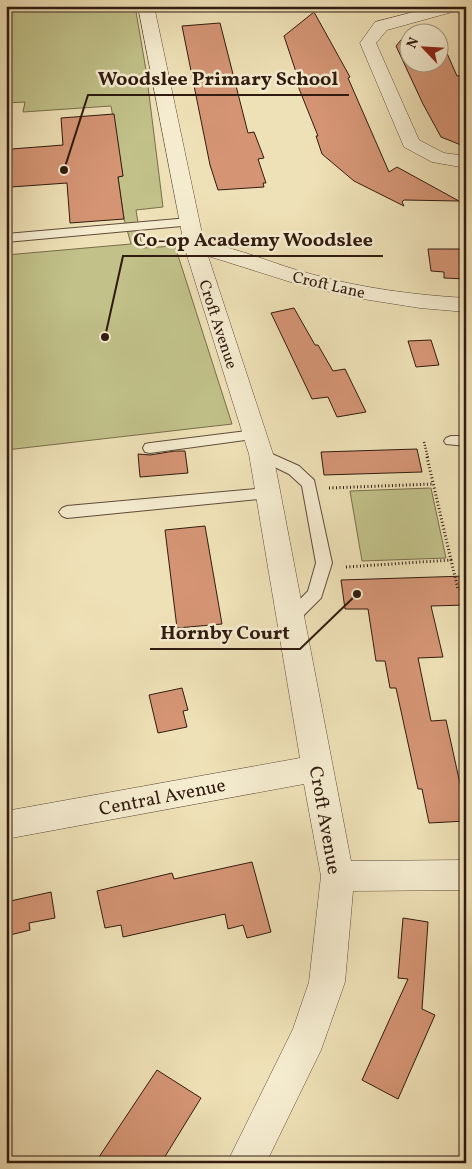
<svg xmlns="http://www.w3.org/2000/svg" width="472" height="1169" font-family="Vollkorn,serif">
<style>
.green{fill:#c1c189;stroke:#786e4c}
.building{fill:#d59575;stroke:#301b10}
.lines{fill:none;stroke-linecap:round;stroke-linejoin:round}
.service-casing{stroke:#604c3a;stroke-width:2}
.minor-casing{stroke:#604c3a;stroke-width:1}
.path-far1{stroke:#301b10;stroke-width:2.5;stroke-dasharray:1 2;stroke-linecap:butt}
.path{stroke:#301b10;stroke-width:3;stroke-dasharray:1 2.5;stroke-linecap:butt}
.service{fill:#f5ecd0;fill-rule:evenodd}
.minor{fill:#f5ecd0;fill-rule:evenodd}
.labels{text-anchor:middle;stroke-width:5;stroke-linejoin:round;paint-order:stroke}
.far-street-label{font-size:16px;fill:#301b10;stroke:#f5ecd0}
.street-label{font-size:19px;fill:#301b10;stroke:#f5ecd0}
.leader{fill:none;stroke:#301b10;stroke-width:2}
.callout-dot{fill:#301b10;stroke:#f5ecd0;stroke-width:2}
.callout-label{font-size:20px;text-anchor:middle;font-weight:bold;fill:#301b10;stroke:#f5ecd0;stroke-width:5;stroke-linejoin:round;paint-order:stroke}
</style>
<rect width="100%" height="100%" fill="#efe1b7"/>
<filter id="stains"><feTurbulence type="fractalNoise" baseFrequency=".004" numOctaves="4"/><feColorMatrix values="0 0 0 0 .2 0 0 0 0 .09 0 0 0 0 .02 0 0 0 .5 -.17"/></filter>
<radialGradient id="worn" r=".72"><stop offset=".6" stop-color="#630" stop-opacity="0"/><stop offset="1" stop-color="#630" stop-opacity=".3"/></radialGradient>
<path class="green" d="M6,6H135L146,70L163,207L136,210L142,248L175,246L232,424L6,450V255L131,244L124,219L118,177L123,176L111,106L23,112L25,102L6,103Z
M431,488L446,558L362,561L350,491Z"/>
<path class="building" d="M314,12L350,77L348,78L389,172L397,167L459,201L404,200L402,202L404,206L354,181L322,154L316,136H318L296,81H299L284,36Z
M220,23L248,133L254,132L264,158L258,159L266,183H263L264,187L218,190L210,165L182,26Z
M410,33V62H440V41L442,42L457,76L466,75V147L441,137L423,104L396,46L406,34Z
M114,114L123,176L118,177L124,219L70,223L67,183L11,187L12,149L63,145L61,118Z
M428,249H466V279L444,278V272L431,271Z
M294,308L315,345H318L333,371L345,369L366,412L337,417L328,397L312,399L271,313Z
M431,340L439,365L416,367L408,341Z
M417,449L422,472L324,475L321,452Z
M175,451H185L188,473L140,477L138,454L150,455Z
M205,526L222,624L177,628L165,530Z
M466,576V605L431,606L443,657L418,658L431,721L446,720L461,788L466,787V821L429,823L422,789H418L396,688H390L385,661H376L368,609H345L341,580Z
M182,688L188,710L183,711L187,727L158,733L149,695Z
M252,862L271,932L247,938L243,925L228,929L225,914L123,937L121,925L105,928L97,891L172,873L174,879Z
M51,892L55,918L29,923L30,930L6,936V902Z
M403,918L428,922L422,1009L435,1015L398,1099L362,1080L408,979L398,978Z
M157,1070L201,1098L161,1163H95Z"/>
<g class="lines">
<g class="service-casing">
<path id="service" d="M189,218L193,219L195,222L193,225L6,242V234Z
M255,430L260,432L262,435L260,438L150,453L145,452L143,448L145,444L150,443Z
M451,436H466V446L446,444L444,441L446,438Z
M261,449L299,466L314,480L332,563L321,598L296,623L290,624L284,623L282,618L308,591L316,563L302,486L289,474L256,458L254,454L256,450Z
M268,488L273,489L276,493L273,497L268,498L67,518L62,516L59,512L62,508L67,506Z"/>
</g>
<g class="minor-casing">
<path id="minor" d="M138,6H154L204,243C241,248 275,265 311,274C361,288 414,295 466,298V312L420,308L350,297L297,284L208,256L273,454L351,861L466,860V890L353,891L345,982L321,1050L266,1163H227L293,1029L309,982L321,876L304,784L6,839V811L300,758L249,454L185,249Z
M437,6H465L463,9L387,30L376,43L419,140L444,153L466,156V168L432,162L404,147L360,43L375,22Z"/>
</g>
<path class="path-far1" d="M424,442L428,458"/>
<path class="path" d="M427,457L451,560
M329,488L433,484
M346,567L451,560L458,589H466"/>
<use href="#service" class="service"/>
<use href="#minor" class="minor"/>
</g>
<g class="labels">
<g class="far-street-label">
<text transform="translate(329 284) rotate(13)" y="6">Croft Lane</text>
<text transform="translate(219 324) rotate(72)" y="6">Croft Avenue</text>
</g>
<g class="street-label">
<text transform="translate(162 796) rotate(-11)" y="7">Central Avenue</text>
<text transform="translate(326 820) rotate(80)" y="7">Croft Avenue</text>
</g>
</g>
<path class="leader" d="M64 170L88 95H349M105 337L123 256H383M357 594L300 649H150"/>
<g class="callout-dot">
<circle cx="64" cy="170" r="5"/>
<circle cx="105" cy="337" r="5"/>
<circle cx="357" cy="594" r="5"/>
</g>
<g class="callout-label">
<text x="218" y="85">Woodslee Primary School</text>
<text x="253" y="246">Co-op Academy Woodslee</text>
<text x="225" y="639">Hornby Court</text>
</g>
<rect width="472" height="1169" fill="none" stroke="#efe1b7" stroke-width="25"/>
<rect x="8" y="8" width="457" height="1154" fill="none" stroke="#301b10" stroke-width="2.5"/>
<rect x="12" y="12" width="447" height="1144" fill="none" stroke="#301b10"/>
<g transform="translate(424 48) rotate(295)"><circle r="24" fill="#f5ecd0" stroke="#a69883"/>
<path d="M0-4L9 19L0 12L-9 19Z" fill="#8f2418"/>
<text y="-8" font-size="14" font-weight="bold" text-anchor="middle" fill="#301b10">N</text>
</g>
<rect width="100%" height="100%" filter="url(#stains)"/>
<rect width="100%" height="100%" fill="url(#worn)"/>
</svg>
